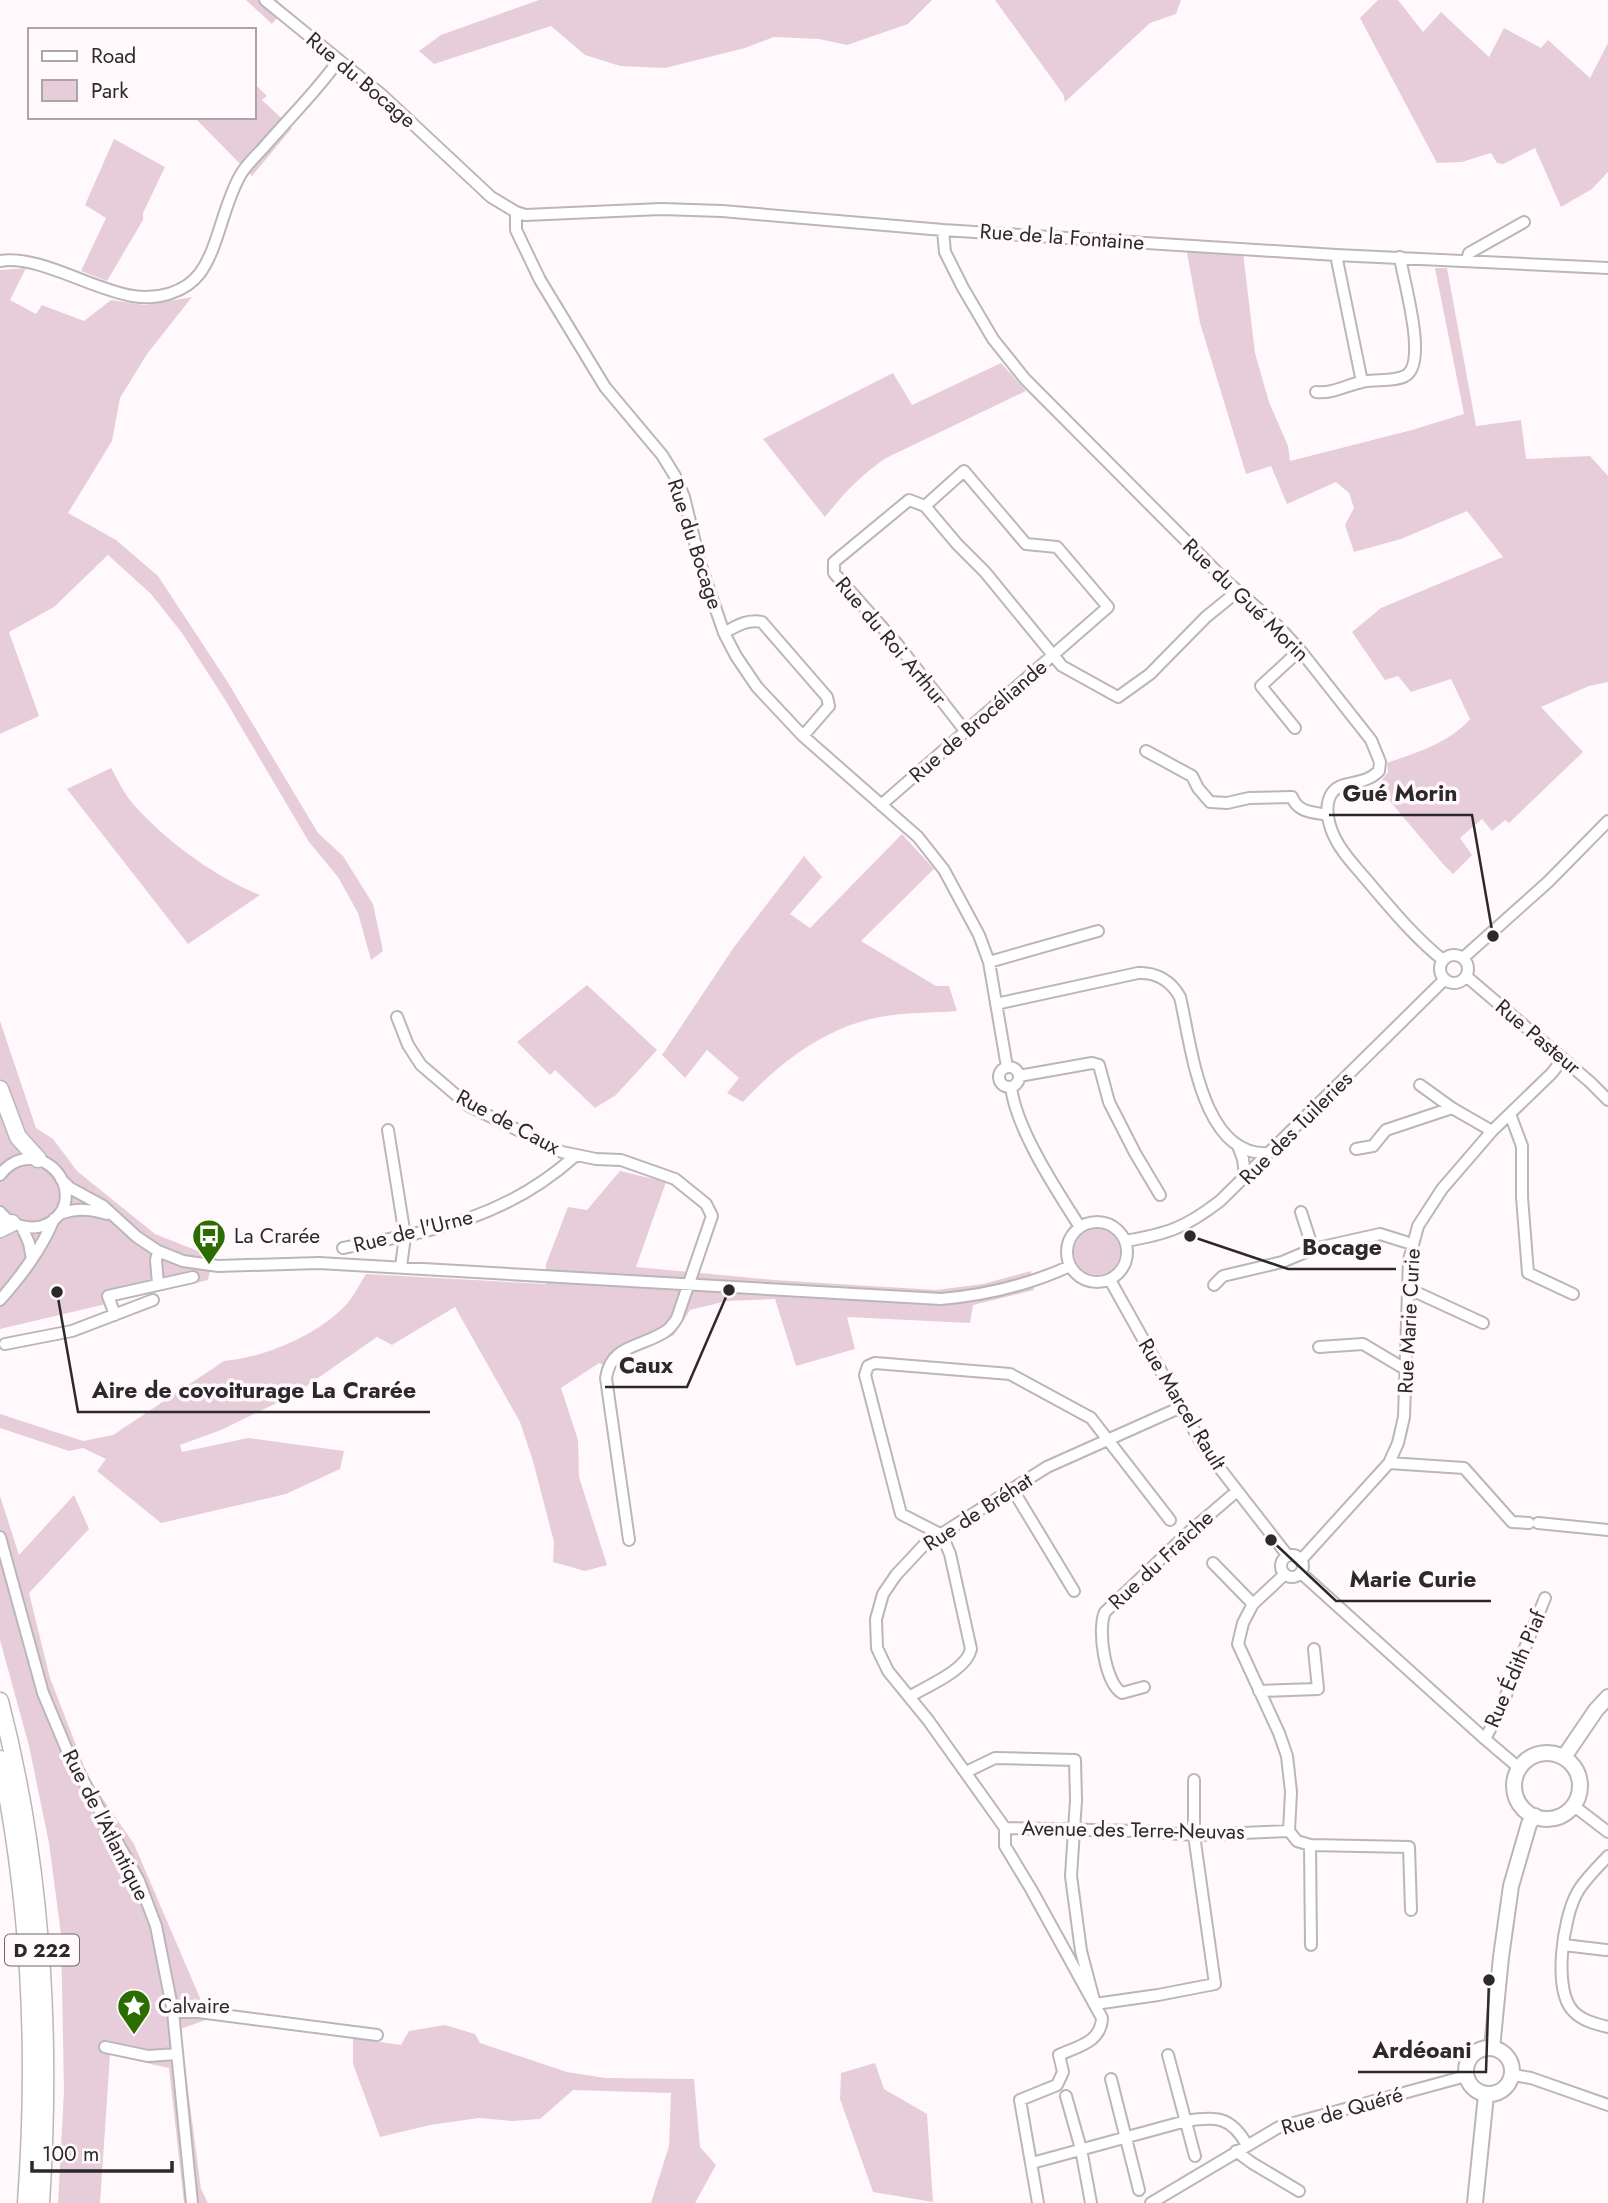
<svg xmlns="http://www.w3.org/2000/svg" width="1608" height="2203" font-family="Jost,sans-serif">
<style>
.green{fill:#e7cdda}
.lines{fill:none;stroke-linecap:round;stroke-linejoin:round}
.minor-casing{stroke:#bbb6b9;stroke-width:14}
.major-casing{stroke:#bbb6b9;stroke-width:18}
.highway-casing{stroke:#bbb6b9;stroke-width:19}
.minor{stroke:#fff;stroke-width:10}
.major{stroke:#fff;stroke-width:14}
.highway{stroke:#fff;stroke-width:16}
.labels{text-anchor:middle;stroke-width:7;stroke-linejoin:round;paint-order:stroke}
.shield{fill:#fff9fc;stroke:#6b6769;stroke-width:2}
.shield-label{font-size:19px;font-weight:bold;fill:#2b292a}
.street-label{font-size:21px;fill:#2b292a;stroke:#fff9fc}
.poi-label{font-size:21px;fill:#2b292a;stroke:#fff9fc;text-anchor:start}
.leader{fill:none;stroke:#2b292a;stroke-width:2.5}
.callout-dot{fill:#2b292a;stroke:#fff9fc;stroke-width:2.5}
.callout-label{font-size:23px;text-anchor:middle;font-weight:bold;fill:#2b292a;stroke:#fff9fc;stroke-width:7;stroke-linejoin:round;paint-order:stroke}
</style>
<rect width="100%" height="100%" fill="#fff9fc"/>
<path class="green" d="M246,0H277L285,8L272,24Z
M539,0H932L908,24L847,45L819,39L774,37L745,48L665,68L620,66L585,55L551,26L434,64L419,51L441,35Z
M995,0H1181L1176,14L1150,23L1065,102L1063,94Z
M1378,0H1398L1423,32L1441,12L1489,57L1504,28L1541,48L1548,40L1590,78L1608,43V172L1592,189L1561,207L1535,148L1503,164L1497,163L1491,153L1462,162L1437,163L1360,18Z
M254,83L267,96L262,100L292,128L252,176L194,117H254Z
M114,139L165,167L143,213V220L107,281L81,271L106,218L85,205Z
M1191,249L1243,252L1255,353L1269,402L1288,446L1290,461L1412,430L1464,414L1435,268H1447L1476,426L1521,420L1526,459L1590,456L1608,476V682L1589,686L1541,707L1583,752L1509,823L1505,820L1492,831L1482,819L1460,838L1472,855L1453,874L1443,864L1377,786L1388,772L1387,763C1415,753 1450,743 1470,719L1451,679L1411,692L1398,676L1385,680L1352,632L1381,608L1503,557L1467,511L1401,539L1354,552L1345,525L1354,508L1349,493L1336,482L1287,504L1271,466L1246,474L1200,323L1187,253Z
M26,268L10,300L36,314L42,305L84,321L111,300L145,305L192,297L147,354L120,398L112,441L68,513L116,540L158,576L227,681L318,833L343,856L373,904L383,951L371,960L358,913L338,877L309,842L224,698L182,633L151,594L108,555L54,607L9,632L39,716L0,734V270Z
M1001,363L1026,391L886,458C861,475 843,494 825,517L763,439L893,373L912,405Z
M111,768C118,780 124,794 134,805C166,841 215,877 260,895L188,944L67,789Z
M902,834L934,869L861,941L936,986H949L957,1011C932,1013 905,1012 880,1017C826,1027 780,1062 743,1102L727,1093L739,1078L707,1050L685,1078L662,1055L734,947L804,856L822,877L790,914L810,928Z
M587,985L657,1050L616,1095L595,1108L555,1070L550,1075L517,1042Z
M0,1021L36,1128L53,1139L77,1171L155,1234L213,1257L208,1280L0,1329Z
M620,1171L666,1182L636,1267L774,1280L936,1290L983,1284L1031,1271L1034,1290L973,1305L970,1323L847,1317L855,1349L796,1366L775,1299L727,1301L690,1310L674,1335L627,1356L613,1369L599,1363L561,1388L578,1440L579,1477L607,1565L585,1571L553,1562L554,1542L533,1461L520,1422L455,1307L392,1345L377,1337L295,1394L221,1430L180,1445L182,1452L248,1438L344,1451L340,1469L286,1494L161,1523L97,1471L106,1459L83,1448L69,1451L0,1428V1414L83,1441L113,1435L224,1361C263,1358 314,1336 342,1309C352,1300 359,1285 366,1274L546,1284V1264L568,1207L587,1210Z
M1074 1252a23 23 0 1 1 46 0a23 23 0 1 1-46 0Z
M74,1495L89,1529L29,1593L50,1678L89,1779L134,1844L209,2019L180,2029L201,2189L208,2203H184L169,2068L110,2055L100,2203H58L64,2091L61,1934L49,1843L29,1746L0,1640V1496L19,1555Z
M445,2025L475,2034L480,2043L567,2072L605,2078L694,2079L700,2147L716,2165L695,2203H651L669,2146L671,2093L573,2090L540,2119L512,2121L479,2118L430,2125L380,2137L353,2064V2038L401,2045L409,2031Z
M875,2063L884,2089L927,2114L933,2202L873,2192L840,2099L841,2073Z"/>
<g class="lines">
<g class="minor-casing">
<path id="minor" d="M265,0L383,96L491,197L516,212L525,215L661,209L722,211L943,230L1336,255L1608,268
M516,212V230L540,280L605,387L662,455L675,476L684,497L700,563L724,633L736,656L757,687L803,736L918,837L944,870L979,935L989,962L1007,1067
M943,230L945,252L963,288L993,339L1025,379L1224,579L1279,627L1300,650L1371,740L1380,762L1379,771C1363,787 1342,779 1332,793C1323,806 1329,827 1336,840C1343,854 1355,866 1365,878C1389,906 1414,937 1443,960
M1336,255L1362,382
M1467,260L1469,253L1524,222
M0,261C37,254 93,290 133,296C157,300 185,293 200,273C219,247 223,204 241,174C247,164 257,155 265,146C289,118 317,91 338,61
M1316,392C1333,394 1346,385 1362,382C1375,379 1394,382 1405,376C1429,364 1403,280 1400,257
M925,506L964,471L1026,544L1057,547L1108,607L1053,655L985,572L957,544L925,506L909,500L834,562V573L898,645L966,732
M724,633C736,626 747,619 762,622L827,697L829,706L803,736
M1295,728L1261,686L1300,650
M1146,751L1192,776L1198,788L1210,802L1227,803L1249,798L1292,797C1298,813 1313,812 1328,815
M881,805L1053,655L1062,666L1118,697L1150,674L1206,617L1238,591
M1440 969a14 14 0 1 1 28 0a14 14 0 1 1-28 0Z
M1463,958L1548,882L1608,821
M989,962L1098,931
M1466,976L1590,1082L1608,1100
M996,1004L1138,973C1156,972 1171,981 1180,997C1191,1043 1201,1158 1269,1153
M397,1017L408,1045L421,1065L469,1106L562,1152L596,1159L621,1160L675,1179L706,1204L712,1216L677,1318C674,1323 670,1328 666,1331C641,1348 611,1344 606,1378L629,1540
M999 1077a10 10 0 1 1 20 0a10 10 0 1 1-20 0Z
M1019,1076L1092,1063L1099,1065L1109,1102L1135,1153L1160,1195
M1420,1085L1452,1108
M1011,1087C1016,1129 1057,1191 1080,1227
M1510,1114L1522,1146V1197L1528,1273L1573,1294
M388,1130L405,1236L401,1267
M1238,1146L1243,1159L1245,1176
M1356,1149L1373,1146L1386,1130L1452,1108L1492,1131
M0,1175C8,1164 19,1158 32,1159C56,1160 75,1190 61,1212C46,1234 15,1231 0,1212
M61,1179L70,1188L103,1206L137,1237L158,1251L183,1261L218,1266L319,1263L941,1299C985,1295 1029,1285 1070,1266
M1301,1212L1313,1249
M60,1214C77,1208 89,1209 107,1214
M1067 1252a30 30 0 1 1 60 0a30 30 0 1 1-60 0Z
M22,1227L29,1243L32,1259
M1125,1241C1167,1234 1185,1228 1220,1201L1445,979
M343,1248C432,1231 505,1219 575,1156
M1110,1280L1204,1448L1288,1556
M158,1284L156,1260L158,1251
M1214,1285L1223,1276L1282,1262L1313,1249L1380,1234L1412,1244
M1407,1288L1483,1323
M0,1300C22,1275 41,1250 54,1219
M115,1315L108,1296L193,1277
M5,1344L72,1331L153,1300
M1319,1347L1363,1344L1405,1369
M1179,1408L1047,1467L924,1545L896,1575L883,1594L876,1619L877,1648L888,1671L928,1720L1005,1828L1139,1831L1194,1835L1289,1831L1297,1841L1310,1845L1409,1847L1411,1910
M1389,1463L1464,1468L1512,1522L1529,1523
M1013,1490L1074,1591
M1538,1523L1608,1530
M0,1537L43,1693L69,1755L139,1881L156,1926L173,2012L192,2203
M1281 1566a11 11 0 1 1 22 0a11 11 0 1 1-22 0Z
M1301,1560L1389,1463L1398,1443L1404,1417L1409,1260L1418,1226L1442,1189L1492,1131L1551,1074L1563,1059
M1213,1563L1253,1604
M1301,1573L1485,1739L1519,1768
M1285,1574L1253,1604L1243,1623L1238,1644L1279,1733L1287,1756L1291,1792L1289,1831
M1144,1687L1122,1693C1105,1683 1097,1629 1105,1612L1188,1533L1237,1491
M1259,1691L1318,1689L1314,1649
M909,1697C927,1686 967,1670 971,1649L950,1554L942,1535L901,1514L865,1375L868,1366L875,1363L1010,1374L1091,1418L1170,1520
M1485,1739L1500,1710L1545,1598
M966,1772L995,1758L1075,1760L1076,1800L1071,1876L1081,1951L1095,2004L1158,1995L1215,1984L1194,1835V1780
M1574,1806L1608,1832
M1005,1828V1846L1031,1889L1102,2018C1101,2042 1079,2046 1059,2055L1063,2072L1057,2085L1020,2100L1038,2203
M1310,1845L1311,1945
M1608,1856C1598,1867 1584,1880 1577,1893C1563,1918 1552,1991 1574,2012C1583,2021 1596,2024 1608,2027
M1564,1945L1606,1950
M173,2012H199L377,2035
M105,2047L148,2056L177,2054
M1168,2055L1195,2156
M1513,2075L1531,2078L1608,2105
M1111,2079L1139,2190
M1066,2096L1081,2149L1091,2203
M1236,2151L1252,2163L1299,2191
M1032,2163L1186,2121C1215,2116 1231,2116 1247,2145
M1151,2203L1279,2127L1466,2076"/>
</g>
<g class="major-casing">
<path id="major" d="M1514 1786a33 33 0 1 1 66 0a33 33 0 1 1-66 0Z
M1564,1757L1596,1710L1608,1697
M1466 2071a23 23 0 1 1 46 0a23 23 0 1 1-46 0Z
M1492,2048L1501,1957L1511,1886L1529,1824L1535,1816
M1475,2203L1486,2095"/>
</g>
<g class="highway-casing">
<path id="highway" d="M0,1089L18,1137L38,1159
M0,1229L12,1223
M0,1701C43,1866 52,2034 41,2203
M0,1759C31,1907 37,2052 26,2203"/>
</g>
<use href="#minor" class="minor"/>
<use href="#major" class="major"/>
<use href="#highway" class="highway"/>
</g>
<defs>
<g id="bus-pin" transform="scale(1.75)"><path d="M0 17L-7.5 6A9.5 9.5 0 1 1 7.5 6Z" fill="#2c6d01" stroke="#fff9fc"/><path d="M-5-6H5V4H4V6H2V4H-2V6H-4V4H-5ZM-3.5-4V0h7V-4ZM-3.5 1.2v1.5H-2V1.2ZM2 1.2v1.5H3.5V1.2Z" fill="#fff"/></g>
<g id="sight-pin" transform="scale(1.75)"><path d="M0 17L-7.5 6A9.5 9.5 0 1 1 7.5 6Z" fill="#2c6d01" stroke="#fff9fc"/><path d="M0-6L1.8-2.2L6-1.7L2.9 1.2L3.7 5.4L0 3.3L-3.7 5.4L-2.9 1.2L-6-1.7L-1.8-2.2Z" fill="#fff"/></g>
</defs>
<g fill-rule="evenodd">
<use href="#bus-pin" x="209" y="1236"/>
<use href="#sight-pin" x="134" y="2006"/>
</g>
<g class="labels">
<rect class="shield" x="5" y="1934.5" width="74" height="31" rx="5"/>
<g class="shield-label">
<text x="42" y="1957">D 222</text>
</g>
<g class="street-label">
<text transform="translate(361 80) rotate(40)" y="7">Rue du Bocage</text>
<text transform="translate(1062 237) rotate(4)" y="7">Rue de la Fontaine</text>
<text transform="translate(695 544) rotate(72)" y="7">Rue du Bocage</text>
<text transform="translate(1246 600) rotate(44)" y="7">Rue du Gué Morin</text>
<text transform="translate(891 641) rotate(50)" y="7">Rue du Roi Arthur</text>
<text transform="translate(978 721) rotate(-41)" y="7">Rue de Brocéliande</text>
<text transform="translate(1538 1037) rotate(40)" y="7">Rue Pasteur</text>
<text transform="translate(508 1122) rotate(28)" y="7">Rue de Caux</text>
<text transform="translate(1296 1128) rotate(-45)" y="7">Rue des Tuileries</text>
<text transform="translate(413 1231) rotate(-14)" y="7">Rue de l'Urne</text>
<text transform="translate(1409 1321) rotate(-87)" y="7">Rue Marie Curie</text>
<text transform="translate(1182 1404) rotate(59)" y="7">Rue Marcel Rault</text>
<text transform="translate(978 1512) rotate(-33)" y="7">Rue de Bréhat</text>
<text transform="translate(1161 1560) rotate(-43)" y="7">Rue du Fraîche</text>
<text transform="translate(1515 1669) rotate(-67)" y="7">Rue Édith Piaf</text>
<text transform="translate(106 1825) rotate(63)" y="7">Rue de l'Atlantique</text>
<text transform="translate(1133 1830) rotate(1)" y="7">Avenue des Terre-Neuvas</text>
<text transform="translate(1342 2111) rotate(-16)" y="7">Rue de Quéré</text>
</g>
<g class="poi-label">
<text x="234" y="1243">La Crarée</text>
<text x="158" y="2013">Calvaire</text>
</g>
</g>
<path class="leader" d="M1493 936L1472 815H1329M1190 1236L1288 1269H1396M729 1290L687 1387H605M57 1292L78 1412H430M1271 1540L1336 1601H1491M1489 1980L1486 2072H1358"/>
<g class="callout-dot">
<circle cx="1493" cy="936" r="7"/>
<circle cx="1190" cy="1236" r="7"/>
<circle cx="729" cy="1290" r="7"/>
<circle cx="57" cy="1292" r="7"/>
<circle cx="1271" cy="1540" r="7"/>
<circle cx="1489" cy="1980" r="7"/>
</g>
<g class="callout-label">
<text x="1400" y="801">Gué Morin</text>
<text x="1342" y="1255">Bocage</text>
<text x="646" y="1373">Caux</text>
<text x="254" y="1398">Aire de covoiturage La Crarée</text>
<text x="1413" y="1587">Marie Curie</text>
<text x="1422" y="2058">Ardéoani</text>
</g>
<rect x="28" y="28" width="228" height="91" fill="#fff9fc" stroke="#aaa6a8" stroke-width="2"/>
<rect x="42" y="51" width="35" height="10" fill="#ffffff" stroke="#aaa6a8" stroke-width="2"/>
<text x="91" y="63" font-size="21" fill="#2b292a">Road</text>
<rect x="42" y="80" width="35" height="21" fill="#e7cdda" stroke="#aaa6a8" stroke-width="2"/>
<text x="91" y="98" font-size="21" fill="#2b292a">Park</text>
<path d="M32 2161v10h140v-10" fill="none" stroke="#2b292a" stroke-width="3.5"/>
<text x="42" y="2161" font-size="21" fill="#2b292a" stroke="#fff9fc" stroke-width="5" paint-order="stroke">100 m</text>
</svg>
